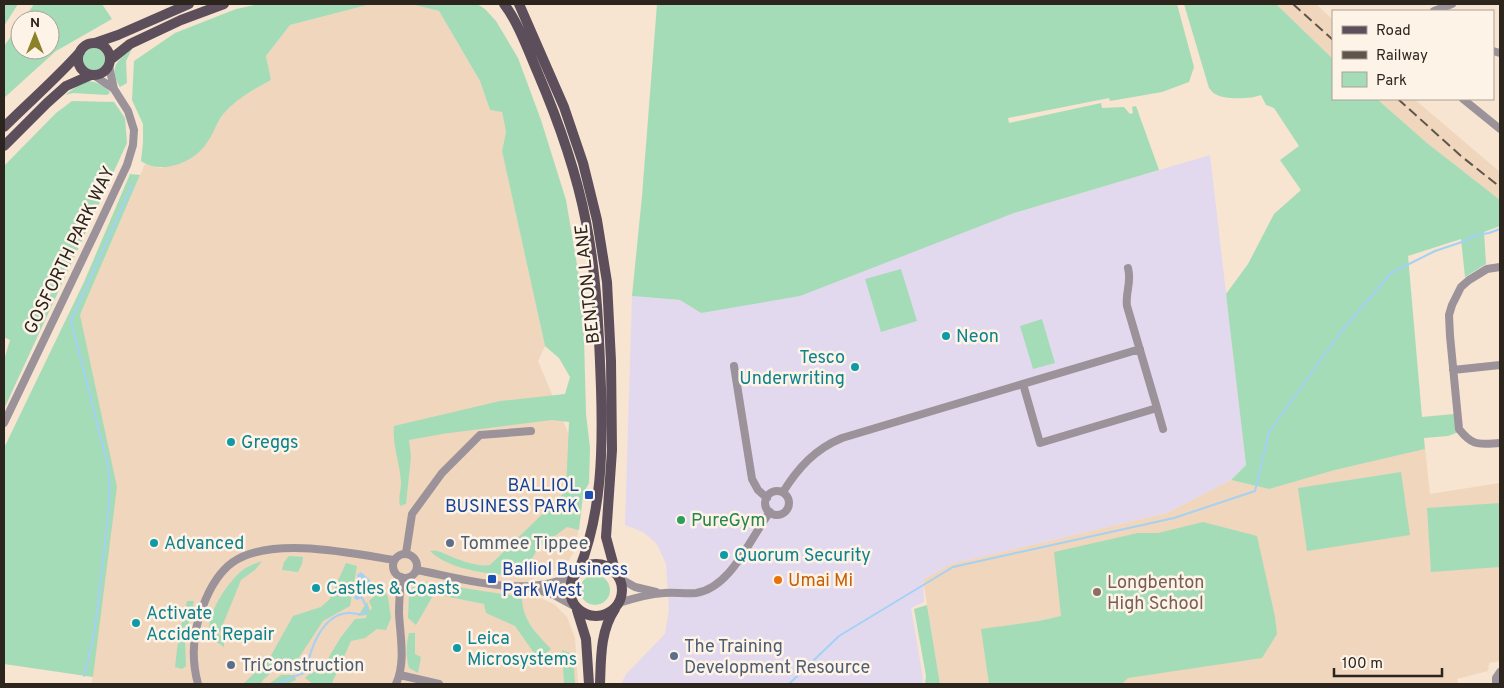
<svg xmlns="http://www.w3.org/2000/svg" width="1504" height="688" font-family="Overpass,sans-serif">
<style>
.commercial{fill:#e2d9ef}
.built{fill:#efd6bd}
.green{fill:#a5dcb8}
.water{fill:#a4d1f4}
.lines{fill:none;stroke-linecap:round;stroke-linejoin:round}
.stream{stroke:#a4d1f4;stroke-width:2}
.minor{stroke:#9b929a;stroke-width:8}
.major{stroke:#5c4e5a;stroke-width:10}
.rail{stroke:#5f554b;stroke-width:2;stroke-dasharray:10 5;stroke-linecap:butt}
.culture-dot{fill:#0f9aa8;stroke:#fef3e7;stroke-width:2}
.transit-dot{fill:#1a4fb4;stroke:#fef3e7;stroke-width:2}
.leisure-dot{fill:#2e9e5b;stroke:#fef3e7;stroke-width:2}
.service-dot{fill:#5c6f8a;stroke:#fef3e7;stroke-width:2}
.food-dot{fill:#e8710a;stroke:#fef3e7;stroke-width:2}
.education-dot{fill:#8d6e63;stroke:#fef3e7;stroke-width:2}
.labels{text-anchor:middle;stroke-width:5;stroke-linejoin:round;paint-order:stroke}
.street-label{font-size:18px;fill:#2c251e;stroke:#fef3e7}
.culture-label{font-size:18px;fill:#0d838f;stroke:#fef3e7;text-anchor:start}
.transit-label{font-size:18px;fill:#164399;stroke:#fef3e7;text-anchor:end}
.leisure-label{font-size:18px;fill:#27864d;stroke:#fef3e7;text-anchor:start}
.service-label{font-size:18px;fill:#4e5e75;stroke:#fef3e7;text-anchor:start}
.food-label{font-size:18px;fill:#c56008;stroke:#fef3e7;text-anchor:start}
.education-label{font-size:18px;fill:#785e54;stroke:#fef3e7;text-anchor:start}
</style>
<rect width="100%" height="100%" fill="#f7e4d1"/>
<path class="commercial" d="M1210,155L1246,465L1231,480L1167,513L951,564L923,580L924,602L911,608L923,678L922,684H621L626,674L665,634L669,609L666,564L657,544L643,532L625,525L632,296L680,300L701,313L1014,213Z"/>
<path class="built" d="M371,4H411L439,11L480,81L490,110L502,112L506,132L502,151L545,346L538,361L589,483L583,494L581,515L576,544L573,553L569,560L558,570L534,577L533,595L554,604L567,617L575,638L578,684H91L93,677L80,315L145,164L161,168L205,145L224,113L238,99L271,80L266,56L290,25Z
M1276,4H1316L1333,20V59Z
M1377,99H1414L1500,172V200L1427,143Z
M1425,449L1430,494L1500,483V661L1489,663L1488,671L1457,679L1458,684H940L923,580L951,564L1167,513L1231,480L1269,489L1335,470Z"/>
<path class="green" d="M4,4H18L4,26Z
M34,4H102L112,19L56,51L4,98V46L20,24V50H50V20H23Z
M259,4H371L290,25L266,56L271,80C255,89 239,97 226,111C217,120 214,134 206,144C193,163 161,175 141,161L143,143V124L132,100L134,61L175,33L236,9Z
M411,4H477L485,9L496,21L518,58L541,120L566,200L583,300L586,414L590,448L589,483L583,494L579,530L567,527L538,548L522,577C492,573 454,573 430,551C439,550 442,553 450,556C461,561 478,567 490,565L566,491L569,422L552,420L442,434L409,440L411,457L406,504L400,506C398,496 401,492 401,482C400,463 392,445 394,426L500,401L565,394L570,377L559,358L545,346L502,151L506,132L502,112L490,110L480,81L439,11Z
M657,4H1177L1194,67L1189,82L1162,92L1110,101L1109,98L1008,118L1009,123L1101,103L1102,108L1124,107L1130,114L1133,113L1132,107L1136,106L1159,170L1014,213L800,296L701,313L680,300L632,296L642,196Z
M1184,4H1276L1333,59V99H1377L1427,143L1500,200V226L1484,232L1486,264L1465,277L1461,239L1408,256L1422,417L1454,414L1459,432L1448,436L1424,438L1425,449L1335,470L1269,489L1231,480L1246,465L1226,294L1248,264L1274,214L1301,190L1280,160L1299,146L1274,108L1266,105L1261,95C1251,99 1225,100 1215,94C1213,93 1211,90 1209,88Z
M83 59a11 11 0 1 1 22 0a11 11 0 1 1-22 0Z
M132,49L126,61L127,83L120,87C108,68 117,60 132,49Z
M88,81C97,82 105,85 110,93L107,95L73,93L65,95L80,84Z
M72,101L114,102L125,118L127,143L4,409V360L10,340L4,337V166L56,113Z
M130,174L140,175L80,315L117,487L93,677L4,664V448L84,282Z
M901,269L917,321L881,332L865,279Z
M1042,319L1055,363L1033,369L1020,326Z
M1401,472L1410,535L1307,551L1298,488Z
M1500,503V567L1431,572L1427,508Z
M1203,522L1257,536L1275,617L1277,634L1262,658L1128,678L1122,684H989L981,629L1039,621L1061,616L1054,552L1138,533H1158Z
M289,556L303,557L302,564L298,572L282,570L284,562Z
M262,561L255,570L241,580L219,634L224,640V647C218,643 212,640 210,633C205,615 229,580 244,569C249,566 256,563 262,561Z
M346,563L357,566L350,606L323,621L296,662L274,670L263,680L261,684H243L269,659L293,616L321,607L329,600Z
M580 590a15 15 0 1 1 30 0a15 15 0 1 1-30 0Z
M425,582L522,597C522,620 536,633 551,649L539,660L515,626L486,613L484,604L434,594L416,625L408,618L409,595L414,585Z
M383,588L388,597L391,618L386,630L377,629L365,638L351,641L332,683L313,684L305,678L310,673L321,670L341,637L355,619L366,618L367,615L358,616L367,602L370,611L372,608L369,601Z
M187,601H194L185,640L186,666L182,669L175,667C177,645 181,623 187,601Z
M927,605L940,684H925L926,676L914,609Z
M409,633H415V654L421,657L418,673L409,668C406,658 406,644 409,633Z
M562,650L573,654L575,684H564Z
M281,675H294L296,680L287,684H269Z"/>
<path class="water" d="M361,572L372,582V585L363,594L362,598L357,600L354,598L359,583L357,575Z"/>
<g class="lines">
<path class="stream" d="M84,676C96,635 99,592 104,550C107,522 112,495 108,466L71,321L132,185
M275,684L306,672C310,649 322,613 350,613C358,613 362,617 368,610L362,598
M789,684L839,636L953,567L1174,518L1255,491L1269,432L1340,333L1391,273L1435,251L1465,241L1476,235L1489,233L1500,229"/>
<path class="minor" d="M1434,11L1452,4
M1493,51L1500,53
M95,76L114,89
M1463,99L1500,129
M1500,267L1487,269L1469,280L1461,287L1452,305L1449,315L1450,336L1459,429C1473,447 1479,444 1500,443
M734,366L752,479L758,490L767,498
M1453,370L1500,365
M1023,384L1040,443L1157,408L1127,306C1125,292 1132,283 1128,268
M1157,408L1163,429
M4,423L96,231L127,165L133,145L134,130L128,111L114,89L109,66
M765 503a12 12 0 1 1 24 0a12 12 0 1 1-24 0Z
M783,492C798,468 815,449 842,438L1140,349
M406,553L412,514L442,473L480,435L531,431
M393 566a12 12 0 1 1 24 0a12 12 0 1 1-24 0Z
M417,570C468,580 526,599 576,574
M619,578L635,587L656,592
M531,588L554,595L574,606
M619,603C634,598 649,594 664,593C675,592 685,594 696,593C731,588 750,538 770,512
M400,675L439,684
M198,684C191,658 193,631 203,606C209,590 219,572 233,562C271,536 351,553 394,560
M396,684C406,662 400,636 399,613C399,601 400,589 401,577
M1496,684V678L1500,672"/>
<path class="major" d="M504,4C518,22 528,50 537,71C558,120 576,170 586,222C597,277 599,333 601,388C603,450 602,512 579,570
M519,4L564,107L583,163L597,220L607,282L611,361L612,450L606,537L616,574
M78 59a16 16 0 1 1 32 0a16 16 0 1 1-32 0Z
M95,43L118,35L189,4
M110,60L130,44L181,20L224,4
M4,127C29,102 56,79 80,52
M4,146L47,103L66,86L91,75
M570 590a26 26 0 1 1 52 0a26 26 0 1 1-52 0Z
M577,610L586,639L589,684
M600,684C601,659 600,631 615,609"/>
<path class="rail" d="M1293,4L1333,40
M1398,99L1461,156L1500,187"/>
</g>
<g class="culture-dot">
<circle cx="946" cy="336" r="5"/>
<circle cx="855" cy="367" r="5"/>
<circle cx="231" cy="442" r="5"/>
<circle cx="154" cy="543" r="5"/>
<circle cx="724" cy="555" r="5"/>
<circle cx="316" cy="588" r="5"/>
<circle cx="136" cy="623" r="5"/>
<circle cx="457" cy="648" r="5"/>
</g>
<g class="transit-dot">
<rect x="584" y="490" width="10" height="10" rx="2.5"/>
<rect x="487" y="574" width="10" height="10" rx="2.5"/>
</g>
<circle class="leisure-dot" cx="681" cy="520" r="5"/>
<g class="service-dot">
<circle cx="450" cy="543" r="5"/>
<circle cx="674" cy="656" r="5"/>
<circle cx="231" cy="665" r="5"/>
</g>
<circle class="food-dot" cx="778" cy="580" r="5"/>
<circle class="education-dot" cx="1097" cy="592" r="5"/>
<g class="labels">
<g class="street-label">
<text transform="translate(69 250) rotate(-64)" y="6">GOSFORTH PARK WAY</text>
<text transform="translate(587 284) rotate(-96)" y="6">BENTON LANE</text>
</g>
<g class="culture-label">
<text x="956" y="342">Neon</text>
<text x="845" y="363" text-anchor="end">Tesco<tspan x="845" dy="21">Underwriting</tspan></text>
<text x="241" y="448">Greggs</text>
<text x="164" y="549">Advanced</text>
<text x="734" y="561">Quorum Security</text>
<text x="326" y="594">Castles &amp; Coasts</text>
<text x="146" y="619">Activate<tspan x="146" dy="21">Accident Repair</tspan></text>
<text x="467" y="644">Leica<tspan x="467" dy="21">Microsystems</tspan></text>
</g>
<g class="transit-label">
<text x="579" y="491">BALLIOL<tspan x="579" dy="21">BUSINESS PARK</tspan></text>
<text x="502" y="575" text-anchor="start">Balliol Business<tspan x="502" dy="21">Park West</tspan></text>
</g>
<g class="leisure-label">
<text x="691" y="526">PureGym</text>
</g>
<g class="service-label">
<text x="460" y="549">Tommee Tippee</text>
<text x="684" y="652">The Training<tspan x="684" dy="21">Development Resource</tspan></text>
<text x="241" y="671">TriConstruction</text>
</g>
<g class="food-label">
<text x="788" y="586">Umai Mi</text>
</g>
<g class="education-label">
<text x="1107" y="588">Longbenton<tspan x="1107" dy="21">High School</tspan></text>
</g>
</g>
<rect width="1504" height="688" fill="none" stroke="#2c251e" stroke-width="10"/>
<rect x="1332" y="10" width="162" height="90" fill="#fef3e7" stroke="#aaa197"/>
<rect x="1342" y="26" width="25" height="8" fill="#5c4e5a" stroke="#aaa197"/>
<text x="1376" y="35" font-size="15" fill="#2c251e">Road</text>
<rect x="1342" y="51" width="25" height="8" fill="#5f554b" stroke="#aaa197"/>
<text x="1376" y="60" font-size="15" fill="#2c251e">Railway</text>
<rect x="1342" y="72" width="25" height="15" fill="#a5dcb8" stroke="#aaa197"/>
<text x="1376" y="85" font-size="15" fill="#2c251e">Park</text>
<g transform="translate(35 35)"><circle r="24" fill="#fef3e7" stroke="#aaa197"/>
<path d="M0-4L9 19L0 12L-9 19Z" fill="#8a8129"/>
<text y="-8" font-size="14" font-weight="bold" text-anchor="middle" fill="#2c251e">N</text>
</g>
<path d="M1334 668v8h108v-8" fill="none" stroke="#2c251e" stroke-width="2.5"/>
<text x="1342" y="668" font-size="15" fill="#2c251e" stroke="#fef3e7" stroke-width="4" paint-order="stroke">100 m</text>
</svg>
